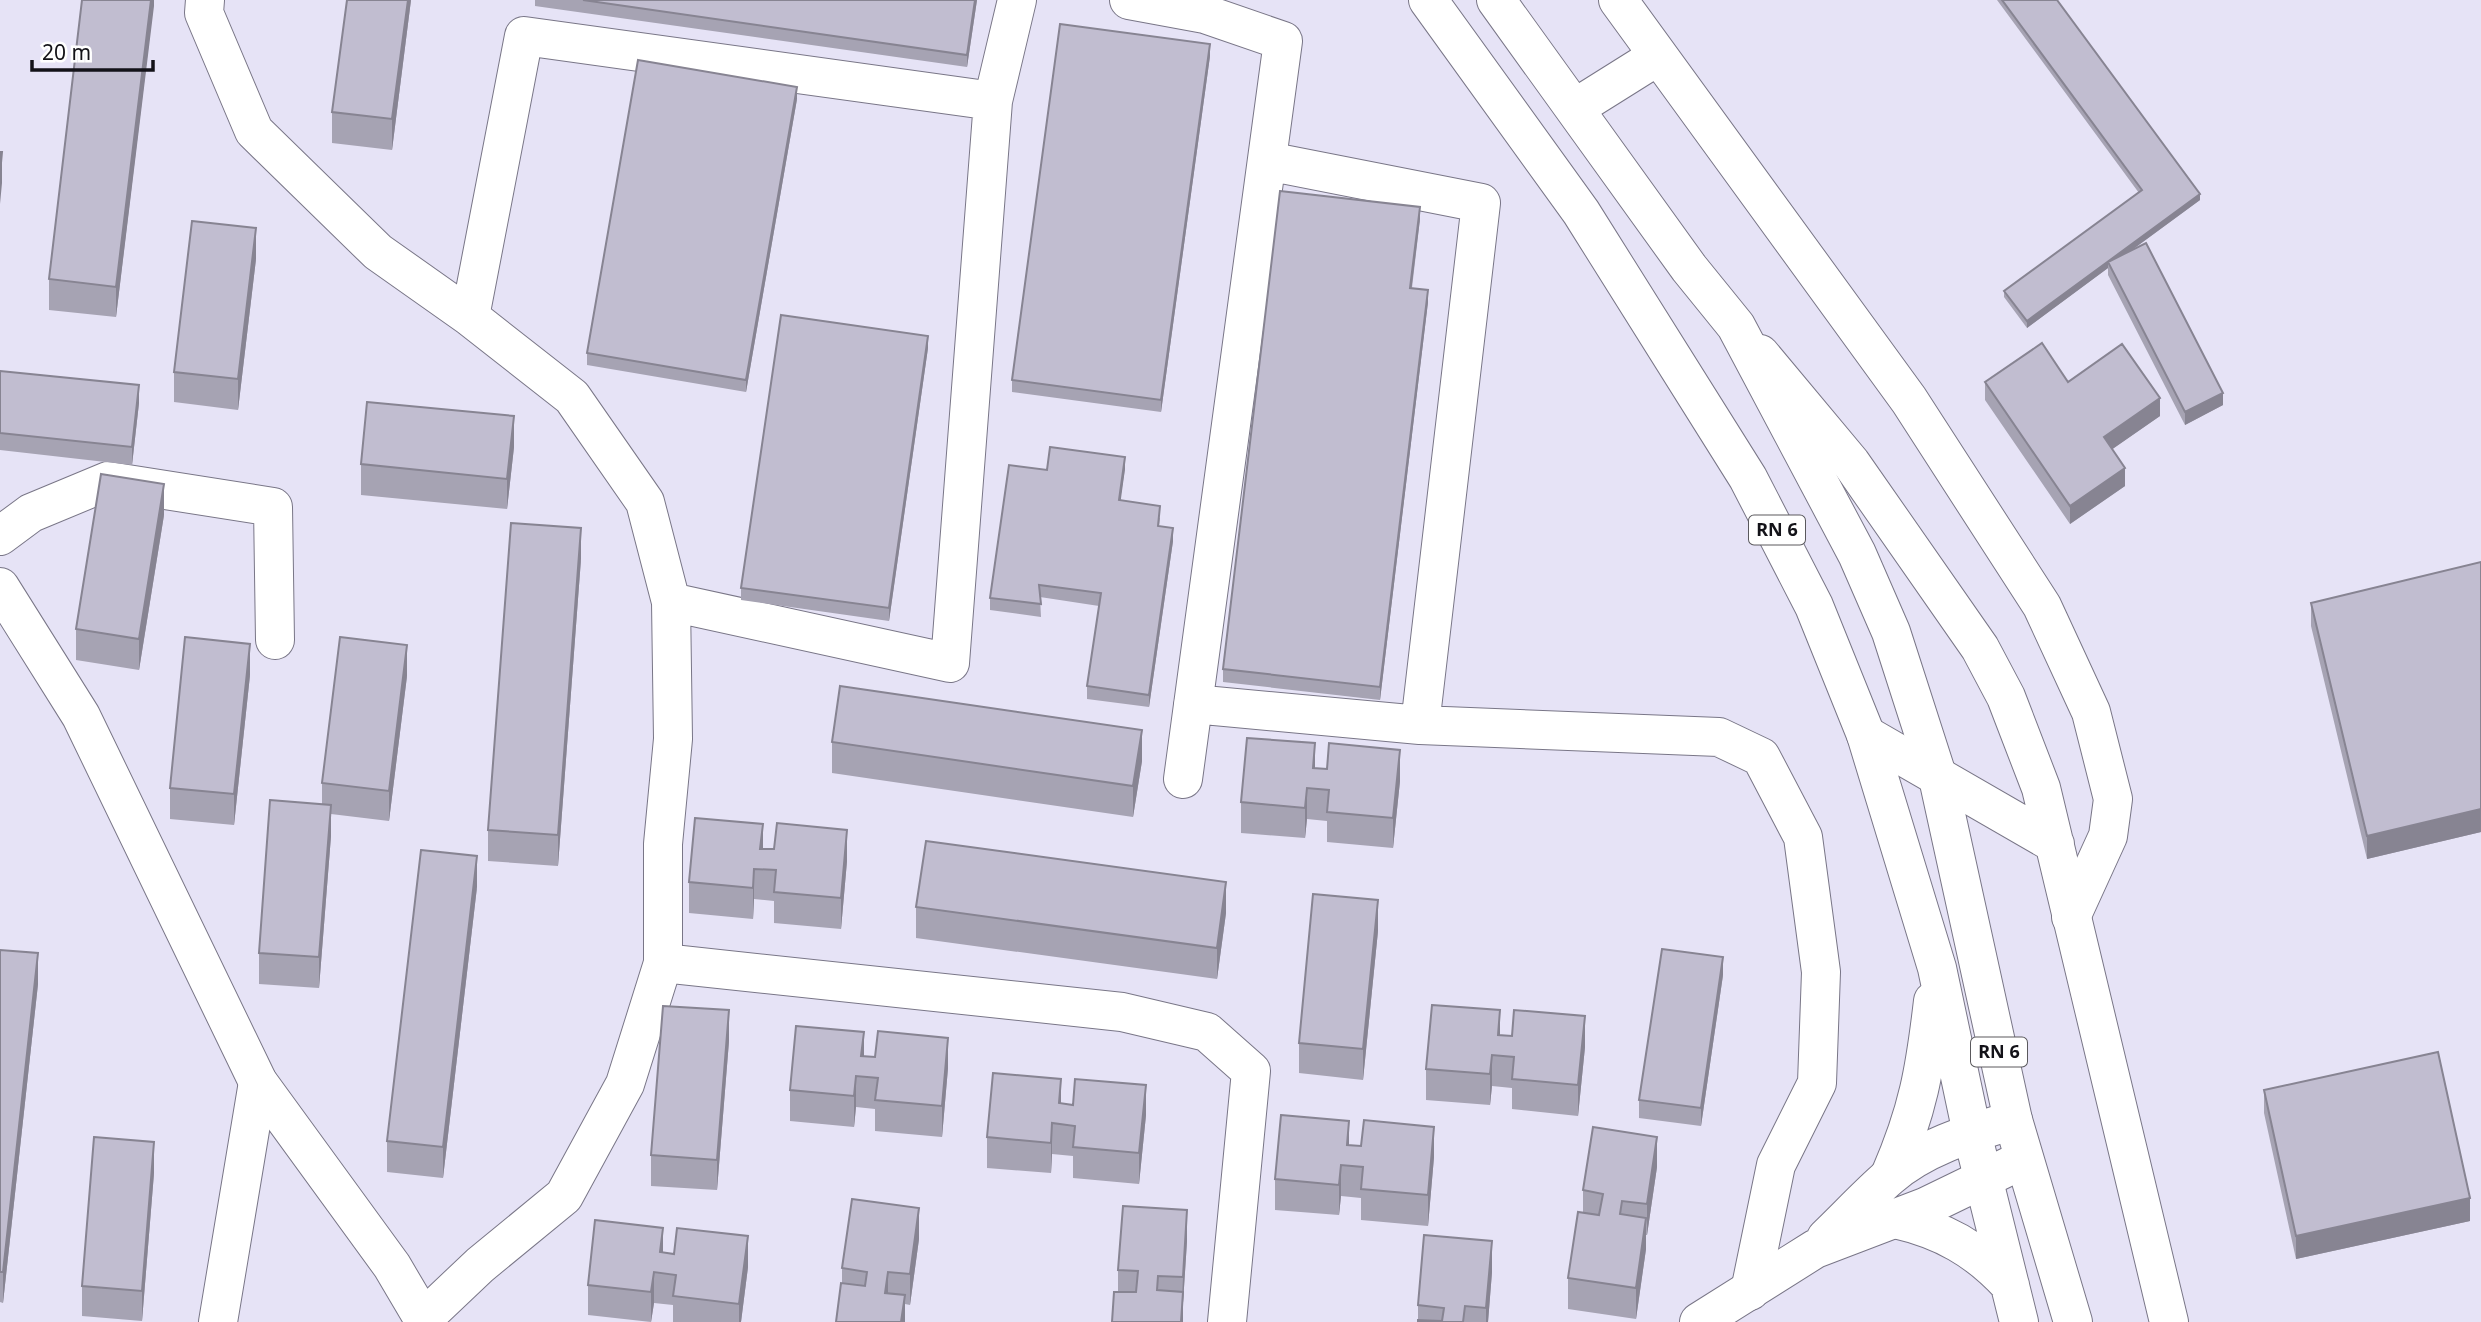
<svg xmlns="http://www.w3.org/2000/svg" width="2481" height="1322" font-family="'Noto Sans',sans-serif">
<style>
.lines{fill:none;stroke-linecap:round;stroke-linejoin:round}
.street-casing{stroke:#797687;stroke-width:40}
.secondary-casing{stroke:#797687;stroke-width:40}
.primary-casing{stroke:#797687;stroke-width:40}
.street{stroke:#fff;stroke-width:38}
.secondary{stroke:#fff;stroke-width:38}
.primary{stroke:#fff;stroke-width:38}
.wall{fill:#a6a3b3}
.shaded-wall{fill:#878492}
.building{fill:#c1bdd0;stroke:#878492;stroke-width:2}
.labels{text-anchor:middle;stroke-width:7;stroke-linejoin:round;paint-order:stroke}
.shield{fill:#fff;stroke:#5a595d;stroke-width:2}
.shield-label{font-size:18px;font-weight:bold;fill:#131218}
</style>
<rect width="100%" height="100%" fill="#e6e3f6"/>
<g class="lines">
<g class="street-casing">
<path id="street" d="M205,0L204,13L254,131L378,252L470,317L572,397L645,502L671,602L673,739L663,844V963L625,1084L564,1196L480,1265L423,1319
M1129,0L1205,14L1283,41L1183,779
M1618,0L1909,400L2042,606L2091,712L2113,799L2108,836L2071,917
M1575,108L1658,56
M1267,161L1481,203L1420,725
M470,317L524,36L993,101
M0,536L31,513L108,481L273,507L275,640
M671,602L950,663L993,101L1017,0
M1193,704L1420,725L1719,737L1761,757L1803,837L1821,972L1817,1083L1776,1165L1750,1291
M663,963L1122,1012L1207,1032L1251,1071L1227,1322
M218,1322L258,1082"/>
</g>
<g class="secondary-casing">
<path id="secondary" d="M1760,354L1851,463L1980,648L2006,697L2041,788L2169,1322
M0,587L81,716L258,1082L392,1266L425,1322
M1866,735L2055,844
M1826,1238C1847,1218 1867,1196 1889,1177C1923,1147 1971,1133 2013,1120
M1699,1322L1815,1249L1925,1207L2024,1159"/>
</g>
<g class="primary-casing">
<path id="primary" d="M1428,0L1581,212L1748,478L1814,606L1866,735L1937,968L1972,1133L2019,1322
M1496,0L1689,268L1736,326L1857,554L1891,632L1938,778L2013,1120L2073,1322
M1890,1175C1918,1111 1925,1070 1933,1001
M1895,1219C1943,1230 1977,1249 2010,1285"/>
</g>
<use href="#street" class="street"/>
<use href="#secondary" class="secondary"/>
<use href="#primary" class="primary"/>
</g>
<path class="wall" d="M154,0L116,317L49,310V279Z
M411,0L392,150L332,143V112Z
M535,0H977L967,67L535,6Z
M1997,0H2057L2200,200L2132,250L2223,405L2185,425L2108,275V268L2027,328L2004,297V291L2139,193Z
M1210,56L1161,412L1012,392V380Z
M797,99L746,392L587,365V353Z
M1420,219L1412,288L1428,302L1380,700L1223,682V669Z
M256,259L238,410L174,402V372Z
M928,348L889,621L741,600V588Z
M0,371L139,403L132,465L0,450Z
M1985,382H2068L2160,416L2112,449L2125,486L2070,524L1985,400Z
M514,447L507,509L361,495V464Z
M1125,469L1120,500L1160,518L1159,526L1173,541L1149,707L1087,699V686L1099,606L1040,597L1041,617L990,610V598L1047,470Z
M164,515L139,670L76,660V629Z
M581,559L558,866L488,861V830Z
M2481,562V832L2367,859L2311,626V603Z
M250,675L234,825L170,819V788Z
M407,676L389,821L331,814V836L319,988L259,984V953L322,804V783Z
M832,742L1142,761L1133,817L832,773Z
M1315,768L1400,781L1393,848L1327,842V821L1307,819L1305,838L1241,833V802Z
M763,849L847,861L841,929L774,923V901L754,899L753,919L689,913V882Z
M477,887L443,1178L387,1172V1141Z
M916,907L1226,913L1217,979L916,938Z
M1378,931L1363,1080L1299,1073V1043Z
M0,950L38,984L3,1303L0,1302Z
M1723,975L1701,1126L1639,1118V1100Z
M1500,1035L1585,1047L1578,1116L1512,1109V1088L1492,1086L1490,1105L1426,1100V1069Z
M729,1041L717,1190L651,1186V1155Z
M864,1056L948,1068L942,1137L875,1131V1109L856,1107L854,1127L790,1121V1090Z
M2264,1090L2470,1221L2296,1259L2264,1113Z
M1061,1103L1146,1115L1139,1184L1073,1178V1156L1052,1154L1051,1173L987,1168V1137Z
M1349,1145L1434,1157L1428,1226L1361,1220V1198L1341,1196L1339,1215L1275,1210V1179Z
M1657,1167L1647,1235H1646V1249L1636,1319L1568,1309V1278L1583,1213V1190Z
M154,1173L142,1321L82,1316V1286Z
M919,1239L910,1305L905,1304V1322L842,1283V1268Z
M1187,1241L1183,1303V1322L1118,1292V1270Z
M663,1252L748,1267L741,1322H673V1305L654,1303L651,1322L588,1315V1285Z
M1492,1272L1488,1322H1418V1305Z"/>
<path class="shaded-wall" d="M151,0H154V6L116,317V287Z
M408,0H411L392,150V119Z
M975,0H977L967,67V55Z
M1210,44V56L1161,412V400Z
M797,87V99L746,392V380Z
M2,152V183L0,204V174Z
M2200,194V200L2110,266L2108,262V268L2027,328V321Z
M1420,207V219L1410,300V288Z
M256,228V259L238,410V379Z
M1428,290V302L1380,700V687Z
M928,336V348L889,621V608Z
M139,385V403L132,465V447Z
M2223,393V405L2185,425V412Z
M2160,398V416L2104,455V437Z
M514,416V447L507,509V479Z
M1125,457V469L1119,513V500Z
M2125,468V486L2070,524V506Z
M164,484V515L139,670V639Z
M581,528V559L558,866V835Z
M1173,528V541L1149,707V695Z
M250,644V675L234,825V794Z
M407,645V676L389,821V791Z
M1142,730V761L1133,817V786Z
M1315,743V774L1313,768Z
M1400,750V781L1393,848V818Z
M1307,788V819L1305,838V808Z
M331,805V836L319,988V957Z
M2481,809V832L2367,859V836Z
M763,824V855L760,849Z
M847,830V861L841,929V898Z
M477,856V887L443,1178V1147Z
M754,869V899L753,919V888Z
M1226,882V913L1217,979V948Z
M1378,900V931L1363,1080V1049Z
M38,953V984L3,1303V1272Z
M1723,957V975L1701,1126V1108Z
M729,1010V1041L717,1190V1160Z
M1500,1010V1041L1498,1035Z
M1585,1016V1047L1578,1116V1085Z
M864,1032V1062L861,1056Z
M948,1038V1068L942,1137V1106Z
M1492,1055V1086L1490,1105V1074Z
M856,1076V1107L854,1127V1096Z
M1061,1079V1110L1059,1103Z
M1146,1085V1115L1139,1184V1153Z
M1349,1121V1151L1347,1145Z
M1052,1123V1154L1051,1173V1143Z
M1434,1127V1157L1428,1226V1195Z
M1657,1137V1167L1647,1235V1204Z
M154,1142V1173L142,1321V1291Z
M1341,1165V1196L1339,1215V1185Z
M2470,1198V1221L2296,1259V1236Z
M919,1208V1239L910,1305V1274Z
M1187,1210V1241L1183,1303V1322H1181L1183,1277Z
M1646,1218V1249L1636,1319V1288Z
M663,1228V1258L660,1252Z
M748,1236V1267L741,1322H739V1304Z
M1492,1241V1272L1488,1322H1486V1308Z
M654,1272V1303L651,1322V1292Z
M888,1272V1302L885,1293Z
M905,1295V1322H901Z"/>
<path class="building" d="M82,0H151L116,287L49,279Z
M347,0H408L392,119L332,112Z
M583,0H975L967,55Z
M2002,0H2057L2200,194L2027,321L2004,291L2142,190Z
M1060,24L1210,44L1161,400L1012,380Z
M638,60L797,87L746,380L587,353Z
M0,152H2L0,174Z
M1280,191L1420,207L1410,288L1428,290L1380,687L1223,669Z
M192,221L256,228L238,379L174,372Z
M2146,243L2223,393L2185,412L2108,262Z
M781,315L928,336L889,608L741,588Z
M2042,343L2068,382L2122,344L2160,398L2104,437L2125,468L2070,506L1985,382Z
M0,371L139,385L132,447L0,433Z
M367,402L514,416L507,479L361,464Z
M1050,447L1125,457L1119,500L1160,506L1158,526L1173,528L1149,695L1087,686L1101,593L1039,585L1041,604L990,598L1009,465L1047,470Z
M101,474L164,484L139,639L76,629Z
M511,523L581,528L558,835L488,830Z
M2481,562V809L2367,836L2311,603Z
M185,637L250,644L234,794L170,788Z
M340,637L407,645L389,791L322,783Z
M840,686L1142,730L1133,786L832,742Z
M1247,738L1315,743L1313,768L1327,769L1329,743L1400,750L1393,818L1327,812L1329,790L1307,788L1305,808L1241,802Z
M270,800L331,805L319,957L259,953Z
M695,818L763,824L760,849H774L777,823L847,830L841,898L774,892L776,870L754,869L753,888L689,882Z
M926,841L1226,882L1217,948L916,907Z
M421,850L477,856L443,1147L387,1141Z
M1313,894L1378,900L1363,1049L1299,1043Z
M1662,949L1723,957L1701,1108L1639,1100Z
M0,950L38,953L3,1272H0Z
M1432,1005L1500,1010L1498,1035L1512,1036L1514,1010L1585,1016L1578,1085L1512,1079L1514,1057L1492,1055L1490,1074L1426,1069Z
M663,1006L729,1010L717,1160L651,1155Z
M796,1026L864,1032L861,1056L875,1057L878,1031L948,1038L942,1106L875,1100L878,1078L856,1076L854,1096L790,1090Z
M2438,1052L2470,1198L2296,1236L2264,1090Z
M993,1073L1061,1079L1059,1103L1073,1105L1075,1079L1146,1085L1139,1153L1073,1147L1075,1126L1052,1123L1051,1143L987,1137Z
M1281,1115L1349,1121L1347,1145L1361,1146L1364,1120L1434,1127L1428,1195L1361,1189L1363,1167L1341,1165L1339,1185L1275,1179Z
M1593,1127L1657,1137L1647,1204L1622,1201L1620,1214L1646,1218L1636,1288L1568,1278L1578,1212L1599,1215L1603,1194L1583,1190Z
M94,1137L154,1142L142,1291L82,1286Z
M852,1199L919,1208L910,1274L888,1272L885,1293L905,1295L901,1322H836L841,1283L865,1286L867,1272L842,1268Z
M1123,1206L1187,1210L1183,1277L1158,1276L1157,1290L1183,1292L1181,1322H1112L1114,1292H1136L1138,1271L1118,1270Z
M595,1220L663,1228L660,1252L674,1254L677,1228L748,1236L739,1304L673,1296L676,1275L654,1272L651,1292L588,1285Z
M1424,1235L1492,1241L1486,1308L1465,1306L1463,1322H1418V1320L1442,1321L1444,1308L1418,1305Z"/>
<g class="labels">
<g class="shield">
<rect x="1749" y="515.5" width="56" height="29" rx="5"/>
<rect x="1971" y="1037.5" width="56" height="29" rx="5"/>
</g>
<g class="shield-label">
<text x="1777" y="536">RN 6</text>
<text x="1999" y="1058">RN 6</text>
</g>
</g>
<path d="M32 60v10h121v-10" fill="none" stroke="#131218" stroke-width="3.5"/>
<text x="42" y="60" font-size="21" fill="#131218" stroke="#ffffff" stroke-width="5" paint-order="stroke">20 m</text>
</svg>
